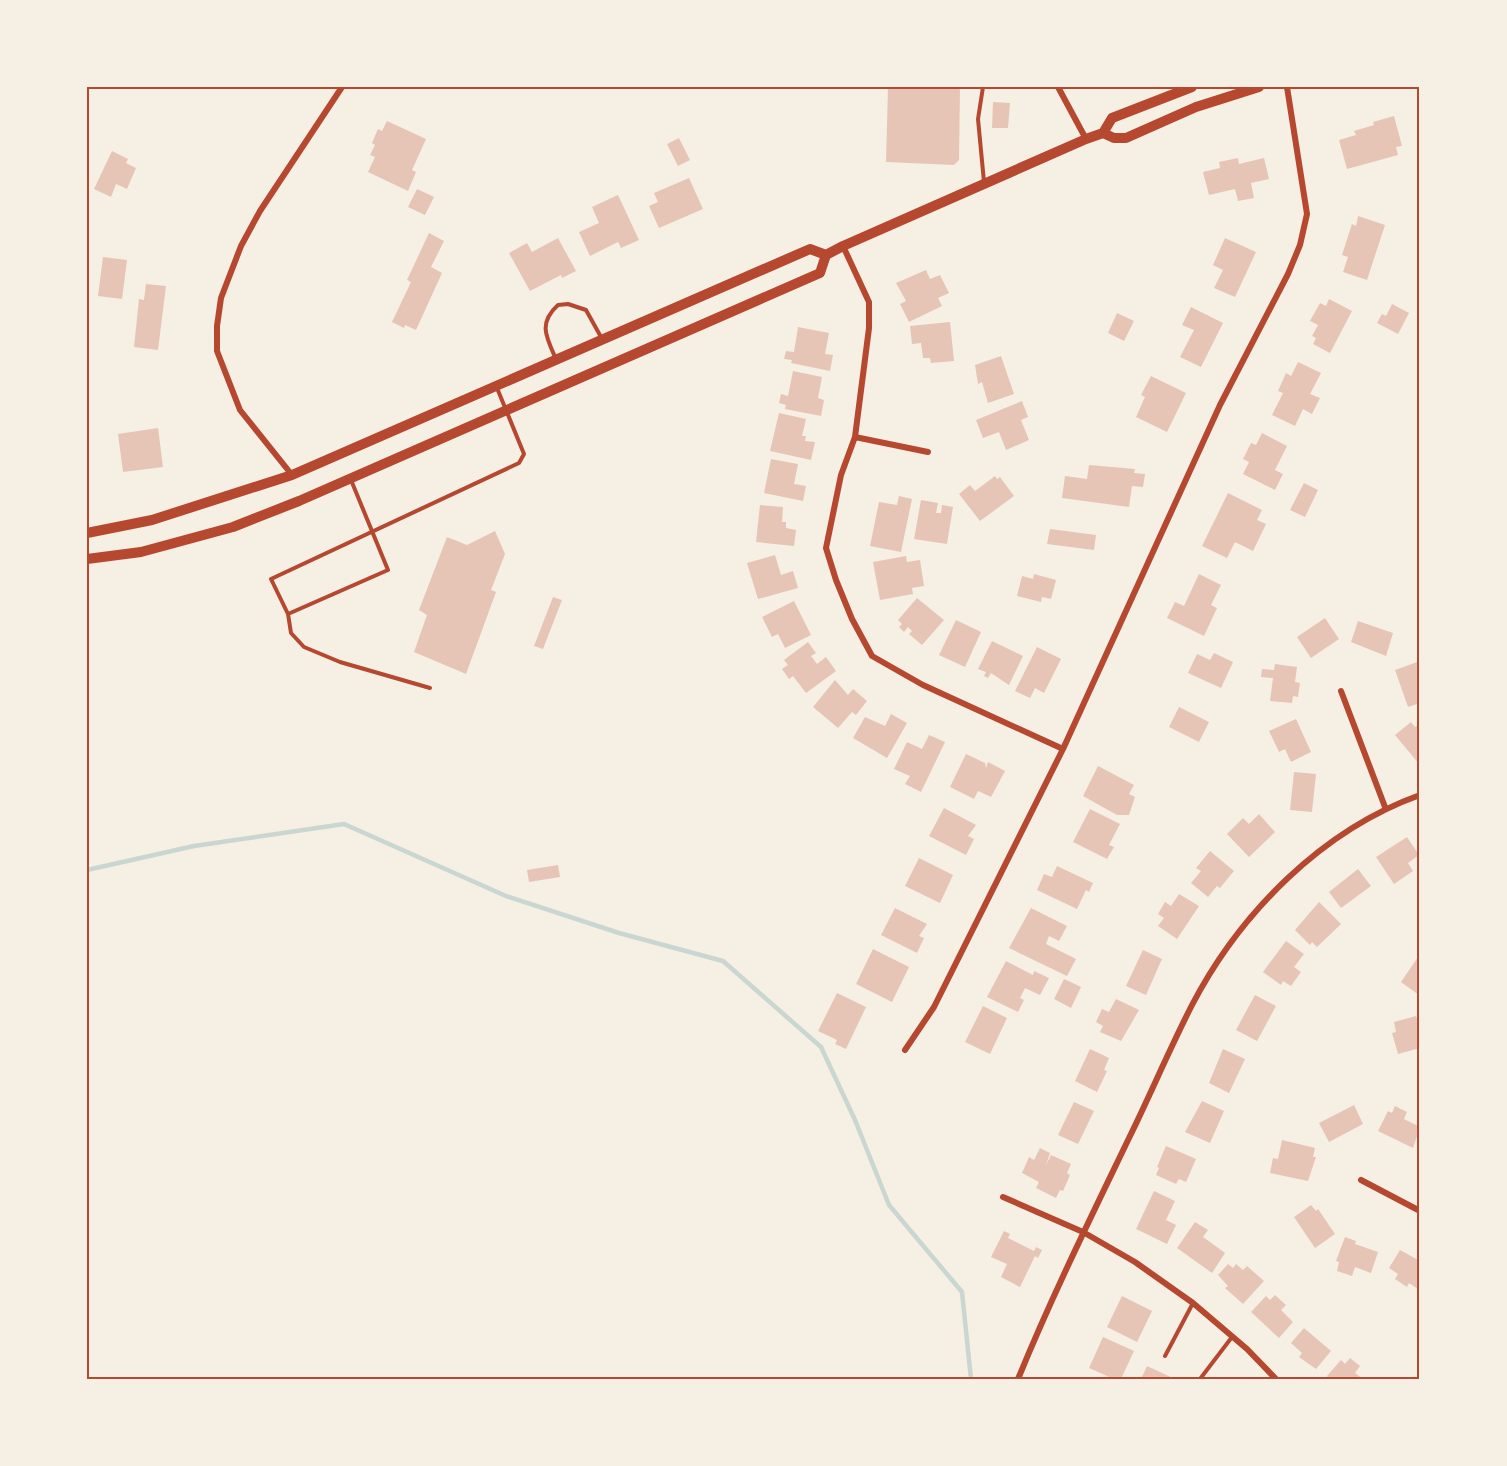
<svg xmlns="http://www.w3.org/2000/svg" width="1507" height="1466" font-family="Ubuntu,sans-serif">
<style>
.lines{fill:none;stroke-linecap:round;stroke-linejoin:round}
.stream{stroke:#c9d6d2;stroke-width:4.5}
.building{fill:#e6c5b7}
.service{stroke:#b5482f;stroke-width:4}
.minor{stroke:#b5482f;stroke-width:6}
.secondary{stroke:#b5482f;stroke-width:10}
.neatline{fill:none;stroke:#b5482f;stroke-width:2}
</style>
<rect width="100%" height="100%" fill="#f6efe4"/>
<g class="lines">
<path class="stream" d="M87,870L194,846L344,824L506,896L619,933L723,961L821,1047L855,1120L889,1205L962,1292L971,1379"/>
</g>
<path class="building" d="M888,87H960L959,160L954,165L886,162Z
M993,102L1010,103L1008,128H992Z
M1394,116L1402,146L1396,147L1398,155L1347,169L1339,140L1356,135L1354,131L1374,125L1373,122Z
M387,121L426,139L412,170L416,172L408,191L368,172L375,157L370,155L375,145L372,143L378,129L382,131Z
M679,138L690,160L678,166L667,144Z
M112,151L128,159L126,163L136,168L127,189L116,184L111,197L94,189Z
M1238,158L1239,164L1264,158L1269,179L1251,183L1254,198L1238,201L1235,189L1209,195L1203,172L1220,168L1219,162Z
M689,178L703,209L659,228L649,206L658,202L654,193Z
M417,189L434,197L425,215L408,207Z
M618,195L639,240L621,248L618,242L590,256L579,232L599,223L592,207Z
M1358,216L1385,225L1367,280L1343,272L1348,257L1342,255L1352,224L1356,226Z
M429,233L444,241L431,267L442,273L416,330L405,325L404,328L392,322L411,282L407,280Z
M558,238L576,271L562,278L561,275L530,291L509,253L527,243L532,252Z
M1225,238L1256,252L1235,297L1214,288L1223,270L1213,265Z
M103,257L127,260L122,299L98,296Z
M926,270L930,279L940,275L949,293L938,298L942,306L909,322L900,304L906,301L896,283Z
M146,284L166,286L158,350L134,347L139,299L144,300Z
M1329,299L1352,311L1330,353L1313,344L1316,338L1312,336L1318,325L1310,321L1320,303L1326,306Z
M1392,304L1409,313L1398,334L1377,323L1382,314L1386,316Z
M1191,307L1223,323L1201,367L1180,357L1194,330L1182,325Z
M1117,313L1134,321L1124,341L1108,333Z
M950,322L954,361L931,363L930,358H923L921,343L912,344L910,326Z
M798,327L829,333L825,354L833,355L830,371L791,363L792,360L784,359L786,351L794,352Z
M1001,356L1014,394L988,403L982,382L978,384L975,365Z
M1298,362L1321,373L1310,394L1320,398L1312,414L1303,409L1295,426L1272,415L1283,393L1278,391L1286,373L1291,376Z
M793,371L822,377L818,398L824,400L821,416L785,409L786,405L779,403L781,394L788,396Z
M1151,376L1186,393L1167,432L1136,417L1145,397L1141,395Z
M1022,401L1028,417L1021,420L1029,440L1006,450L999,432L983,438L976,420Z
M779,413L806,419L802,436H806L805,441L815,442L811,460L770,451Z
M158,428L163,467L123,472L118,434Z
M1262,433L1287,446L1275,470L1283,474L1275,490L1243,474L1249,462L1243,459L1251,443L1256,445Z
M771,459L798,464L794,484L806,486L803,501L764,493Z
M1089,465L1135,469L1134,473L1145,474L1143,487L1132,486L1129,507L1062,498L1065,476L1087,479Z
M995,476L997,479L1000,477L1014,496L980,521L959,494L970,485L975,491Z
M1304,483L1318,490L1305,517L1290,510Z
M1228,493L1262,510L1257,520L1266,524L1253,551L1235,542L1227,558L1202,546Z
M899,496L912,499L901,552L870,546L879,502L897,505Z
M921,500L938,503L936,513H941L942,505L953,507L947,544L914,539Z
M760,505L783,507L782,522H786V528L796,530L794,546L756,542Z
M1050,529L1096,535L1094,550L1047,544Z
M495,531L505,554L491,590L496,592L466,674L414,652L427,615L419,610L447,537L467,545Z
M775,555L781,575L793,571L798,588L758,599L747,563Z
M906,556L907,562L920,560L924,586L912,588L913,594L880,600L873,562Z
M1034,574L1056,580L1051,599L1042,597L1041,602L1017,596L1022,576L1033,579Z
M1199,574L1221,585L1211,605L1217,608L1204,636L1167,618L1175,602L1184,606Z
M553,597L562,600L543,649L534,646Z
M917,598L944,620L922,645L909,634L912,631L908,627L904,632L899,627L902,624L898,620Z
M794,601L811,635L785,648L778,634L772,637L762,617Z
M1325,618L1339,639L1311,658L1297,637Z
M956,620L981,632L965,667L939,655Z
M1358,621L1393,633L1386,656L1351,642Z
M992,641L1023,656L1009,685L991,673L988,678L984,676L986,672L978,669Z
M808,642L816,653L811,656L817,664L826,657L836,671L806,693L793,676L789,679L782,669L788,665L784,660Z
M1037,647L1061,659L1044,693L1035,688L1030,698L1015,691Z
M1214,653L1233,662L1221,688L1188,673L1197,654L1210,660Z
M1420,661V703L1408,707L1395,670Z
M1275,664L1297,667L1295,682L1300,683L1298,697L1293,696L1292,703L1270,701L1273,678L1261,677L1262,669L1274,670Z
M835,680L848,695L853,689L867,701L856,715L852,712L838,728L813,707Z
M1179,707L1209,722L1199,742L1169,727Z
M891,714L907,723L887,758L853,738L865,717L885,726Z
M1296,719L1311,752L1291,762L1285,749L1279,752L1269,731Z
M1411,722L1415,727L1420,724V765L1395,735Z
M929,735L945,742L921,792L905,784L910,776L894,769L907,742L922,749Z
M966,754L985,763L986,768L988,762L1005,771L991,797L978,791L974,799L950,787Z
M1098,766L1134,785L1129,794L1135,797L1129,815H1117L1083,796Z
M1294,772L1316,774L1312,812L1290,810Z
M944,808L976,825L968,836L974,839L966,855L929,836Z
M1090,809L1120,824L1109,845L1114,847L1107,859L1073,842Z
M1259,814L1275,832L1249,857L1227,834L1243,818L1249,824Z
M1407,837L1419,855L1408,863L1413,871L1394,884L1376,857Z
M1210,851L1234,871L1220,888L1217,886L1208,897L1191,883L1201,871L1196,868Z
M919,858L953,875L940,903L905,886Z
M558,865L560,877L529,882L527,870Z
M1057,866L1093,883L1089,892L1086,890L1077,909L1037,890L1044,874L1052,877Z
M1358,869L1371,886L1341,908L1329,892Z
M1179,894L1199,906L1177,939L1158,926L1164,918L1158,914L1165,902L1171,906Z
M1319,902L1341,924L1317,947L1312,942L1310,945L1295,930Z
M895,908L927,924L919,936L924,938L917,953L881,935Z
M1031,908L1067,926L1059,941L1049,936L1046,944L1076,959L1067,976L1009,948Z
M1286,941L1304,954L1294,967L1301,972L1291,986L1283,981L1281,985L1263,972Z
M873,949L909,967L892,1002L856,984Z
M1143,950L1162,959L1146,995L1126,986Z
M1420,954V993L1419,995L1401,982Z
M1006,961L1033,975L1034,971L1049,978L1040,995L1025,988L1020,998L1024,1000L1018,1012L987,997Z
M1064,979L1081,987L1071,1008L1054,999Z
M837,993L866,1007L846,1049L835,1044L837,1040L818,1031Z
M1255,995L1276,1006L1257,1041L1236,1030Z
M1116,999L1139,1010L1121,1041L1100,1032L1103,1026L1096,1022L1102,1009L1109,1012Z
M983,1006L1007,1018L990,1054L965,1042Z
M1416,1016L1420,1025V1048L1398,1054L1392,1033L1396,1032L1394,1022Z
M1090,1049L1109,1058L1104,1070L1107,1071L1097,1092L1075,1081Z
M1223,1049L1245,1059L1229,1093L1209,1083Z
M1202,1101L1224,1111L1210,1143L1185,1132Z
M1074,1102L1094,1111L1078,1144L1058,1135Z
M1354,1105L1363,1124L1329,1142L1319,1123Z
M1395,1106L1407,1112L1404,1119L1420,1127L1413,1148L1378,1131L1388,1111L1392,1113Z
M1282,1140L1315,1148L1313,1157H1316L1308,1181L1270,1173L1273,1158L1278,1159Z
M1166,1146L1196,1159L1186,1182L1179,1179L1176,1184L1156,1175L1159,1168L1157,1167Z
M1040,1148L1050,1153L1046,1165L1051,1155L1071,1164L1067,1173L1070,1175L1063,1191L1060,1190L1056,1198L1036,1188L1039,1182L1022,1173L1029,1157L1034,1160Z
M1154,1191L1175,1201L1166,1220L1176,1225L1167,1244L1136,1229Z
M1311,1205L1316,1211L1318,1209L1335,1234L1315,1248L1294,1217Z
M1195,1222L1208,1230L1203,1237L1225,1253L1212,1273L1177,1248Z
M1004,1231L1010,1234L1008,1238L1034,1251L1036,1247L1042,1250L1038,1258L1035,1256L1020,1287L1001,1277L1007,1264L991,1257Z
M1345,1237L1356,1241L1355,1244L1378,1252L1371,1273L1355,1267L1352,1276L1337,1271L1339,1262L1336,1261Z
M1400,1250L1420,1261L1418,1289L1409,1283L1407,1287L1395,1279L1398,1274L1389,1268Z
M1228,1264L1233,1268L1236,1264L1243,1270L1247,1266L1264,1281L1243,1304L1225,1288L1228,1286L1218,1275Z
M1275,1295L1286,1305L1281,1310L1293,1322L1279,1338L1251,1312L1266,1296L1270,1300Z
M1122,1296L1152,1311L1137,1342L1107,1327Z
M1304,1328L1331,1351L1316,1369L1299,1357L1302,1353L1291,1343Z
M1103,1337L1134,1351L1121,1379H1114L1089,1368Z
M1350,1358L1360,1366L1355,1373L1363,1379H1330L1327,1376L1341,1360L1345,1364Z
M1147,1366L1175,1379H1141Z"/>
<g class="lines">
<path class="service" d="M983,87L978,119L984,182
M556,359C546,337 538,323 558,305L568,304L586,310L601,337
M351,480L388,570L288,614L271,579L519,463L524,454L497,388
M288,614L291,633L304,647L340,662L430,688
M1165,1356L1193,1303
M1200,1379L1232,1337"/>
<path class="minor" d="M1058,87L1086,139
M843,246L869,302V328L855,437L841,475L826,548L836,580L852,619L872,656L923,685L1063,749
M855,437L928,452
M292,475L240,410L217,351V326L221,298L241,246L260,211L342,87
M1341,691L1385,807
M905,1050L934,1007L1063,749L1220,405L1288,274L1300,245L1307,214L1287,87
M1361,1180L1420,1211
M1003,1197L1083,1232L1135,1262L1193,1303L1247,1349L1276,1379
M1018,1379C1052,1296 1091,1217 1130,1136C1151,1093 1170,1048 1192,1005C1240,913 1322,830 1420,795"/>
<path class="secondary" d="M1103,133L1112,118L1192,87
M87,533L152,520L292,475L810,249L826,255
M87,559L141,552L233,527L299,501L820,273L826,255L843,246L1086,139L1103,133L1114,138H1126L1196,107L1259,87"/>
</g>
<rect width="1507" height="1466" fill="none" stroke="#f6efe4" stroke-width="177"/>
<rect x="88" y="88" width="1330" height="1290" class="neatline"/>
</svg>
